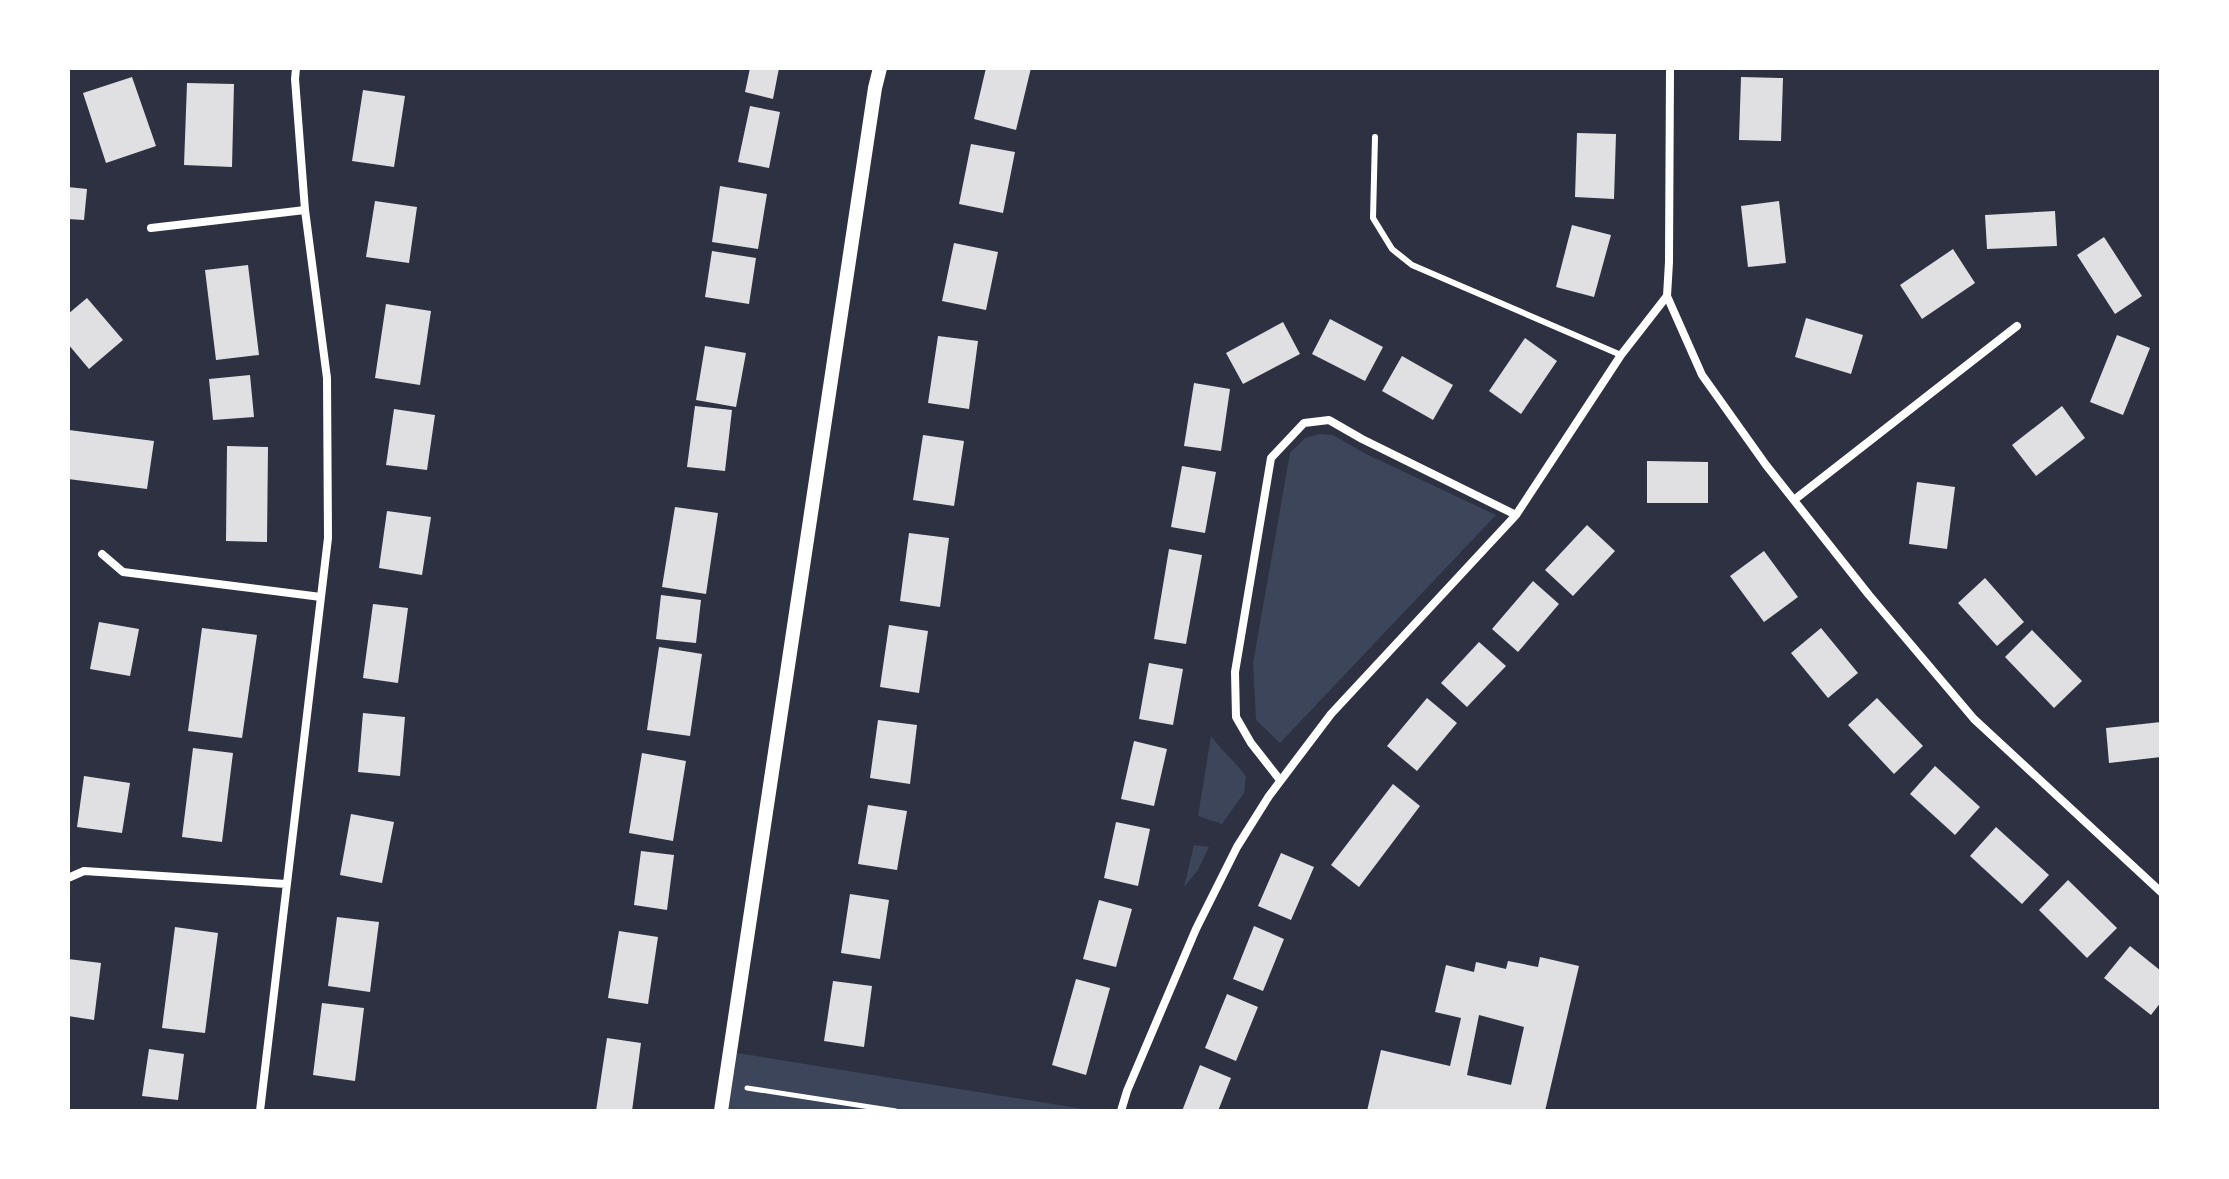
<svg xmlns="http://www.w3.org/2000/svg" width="2229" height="1179" font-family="'PT Sans',sans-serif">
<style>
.green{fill:#3c4559}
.building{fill:#e0e0e3;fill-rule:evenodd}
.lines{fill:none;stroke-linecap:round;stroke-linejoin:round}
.path{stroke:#fff;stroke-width:5}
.service{stroke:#fff;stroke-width:6}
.minor{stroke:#fff;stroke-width:8}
.tertiary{stroke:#fff;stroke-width:14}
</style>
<rect width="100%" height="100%" fill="#2d3142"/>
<path class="green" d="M1320,434L1333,435L1366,454L1496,515L1280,743L1256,720L1253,663L1290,453L1305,438Z
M1211,736C1222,751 1236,762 1246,777L1244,793L1222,824L1198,816Z
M1194,845L1209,847L1198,870L1184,887Z
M737,1053L1096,1111H735L721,1109Z"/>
<path class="building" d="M750,68H779L773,99L745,92Z
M986,68H1031L1016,130L974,119Z
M132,77L156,146L106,163L83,93Z
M1741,77L1783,78L1781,141L1739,140Z
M187,83L234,84L232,167L184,165Z
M363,90L405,96L394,167L352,161Z
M750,106L780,112L769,168L738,162Z
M1577,133L1616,134L1614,199L1575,197Z
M971,144L1015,152L1003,213L959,204Z
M720,186L767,194L758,249L712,242Z
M68,187L87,189L84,220L68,219Z
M375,201L417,207L409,263L366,257Z
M1779,201L1786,263L1748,267L1741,206Z
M2055,211L2057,246L1987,249L1985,215Z
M1572,225L1611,235L1594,297L1556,287Z
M2104,237L2142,296L2115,314L2077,255Z
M954,243L998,252L986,310L942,301Z
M1953,249L1975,283L1922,319L1900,285Z
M712,251L756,258L749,304L705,297Z
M248,265L259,355L216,360L205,270Z
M87,298L123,340L89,369L68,344V314Z
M386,304L431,311L420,385L375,378Z
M1806,318L1863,335L1851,374L1795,357Z
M1330,319L1383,347L1365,381L1312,354Z
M1283,322L1300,354L1243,384L1226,353Z
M2117,335L2150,348L2123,415L2090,402Z
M938,336L978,341L969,409L928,403Z
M1525,338L1557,361L1521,414L1489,391Z
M705,346L746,353L736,407L696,400Z
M1402,356L1453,385L1433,420L1382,391Z
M250,375L254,417L213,420L209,379Z
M1194,383L1230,389L1221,451L1184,446Z
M695,406L732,410L725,471L687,467Z
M2062,406L2085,438L2036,476L2012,445Z
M394,409L435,415L427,470L386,465Z
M69,430L154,441L147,489L68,479Z
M923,435L964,441L954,506L913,500Z
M227,446L268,447L267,542L226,541Z
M1647,461L1708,462V503H1647Z
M1182,466L1216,472L1205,533L1171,527Z
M1917,482L1955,487L1947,549L1909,544Z
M675,507L718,513L706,594L662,587Z
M387,511L431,517L422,575L379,568Z
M1587,525L1615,551L1573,596L1545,570Z
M909,533L949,538L940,607L900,601Z
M1169,549L1202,555L1186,644L1154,639Z
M1764,551L1798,597L1764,622L1730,576Z
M1985,578L2024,622L1997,646L1958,603Z
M1533,581L1559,604L1518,652L1492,629Z
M661,595L701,600L696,643L656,639Z
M373,604L408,608L398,683L363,678Z
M99,622L139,629L130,676L90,669Z
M889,625L928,631L919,693L880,687Z
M202,628L257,635L242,738L188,731Z
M1821,628L1858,673L1828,698L1791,653Z
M2032,630L2082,681L2054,708L2005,657Z
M1479,642L1506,666L1467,707L1441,683Z
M659,647L702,654L690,736L647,730Z
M1149,663L1183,669L1173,725L1139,719Z
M1427,698L1457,723L1417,771L1387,746Z
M1877,698L1923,746L1894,774L1848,725Z
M363,713L405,717L400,776L358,772Z
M878,720L917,725L910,784L870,778Z
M2161,722V757L2109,763L2106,728Z
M1134,741L1167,749L1154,806L1121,799Z
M193,748L233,753L222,842L182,837Z
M642,753L686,761L673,841L629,833Z
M1935,766L1980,807L1955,835L1910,794Z
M84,776L130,783L122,833L77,827Z
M1393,784L1420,806L1359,887L1331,865Z
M868,805L907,811L897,870L858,864Z
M351,814L394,822L382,883L340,875Z
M1116,822L1150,829L1138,886L1104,878Z
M1996,827L2049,875L2022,904L1970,856Z
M641,851L674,855L667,910L634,905Z
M1281,853L1314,867L1291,920L1258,906Z
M2068,880L2117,928L2087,958L2039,910Z
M850,894L889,900L880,959L841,953Z
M1099,900L1132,909L1116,967L1083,959Z
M337,917L379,922L370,992L328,986Z
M1254,926L1284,939L1263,991L1233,979Z
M175,927L218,933L205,1033L162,1028Z
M619,931L658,937L648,1004L608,998Z
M2130,946L2161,971V1002L2151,1015L2104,978Z
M1540,957L1579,966L1545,1111H1367L1381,1050L1450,1066L1461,1018L1435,1012L1446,965L1474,972L1476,962L1506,969L1508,961L1538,967ZM1479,1015L1524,1027L1511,1085L1467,1075Z
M68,959L101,963L94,1020L68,1016Z
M1076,979L1110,988L1086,1075L1052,1065Z
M833,981L872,986L864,1047L824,1041Z
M1227,994L1258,1007L1236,1061L1205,1048Z
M322,1003L364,1008L355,1081L313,1075Z
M607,1038L641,1043L632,1111H596Z
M149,1049L184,1054L178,1100L142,1096Z
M1200,1065L1231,1078L1218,1111H1182Z"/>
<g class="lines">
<path class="path" d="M747,1088L896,1111"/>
<path class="service" d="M1375,137L1373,218L1392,249L1412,265L1621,355"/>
<path class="minor" d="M1670,68L1669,262L1667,296L1702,375L1766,465L1869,595L1974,719L2161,892
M151,228L305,210
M1794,500L2017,326
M102,554L123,572L321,597
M1280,780L1251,743L1236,717L1235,672L1271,458L1304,423L1329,420L1362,439L1516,515
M68,878L84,871L286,884
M260,1111L328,538L327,378L305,210L295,79L296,68
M1121,1111L1127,1091L1196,929L1237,847L1269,796L1331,714L1516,515L1621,355L1667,296"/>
<path class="tertiary" d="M721,1111L875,88L880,68"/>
</g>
<rect width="2229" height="1179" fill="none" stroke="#ffffff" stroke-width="140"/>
</svg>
